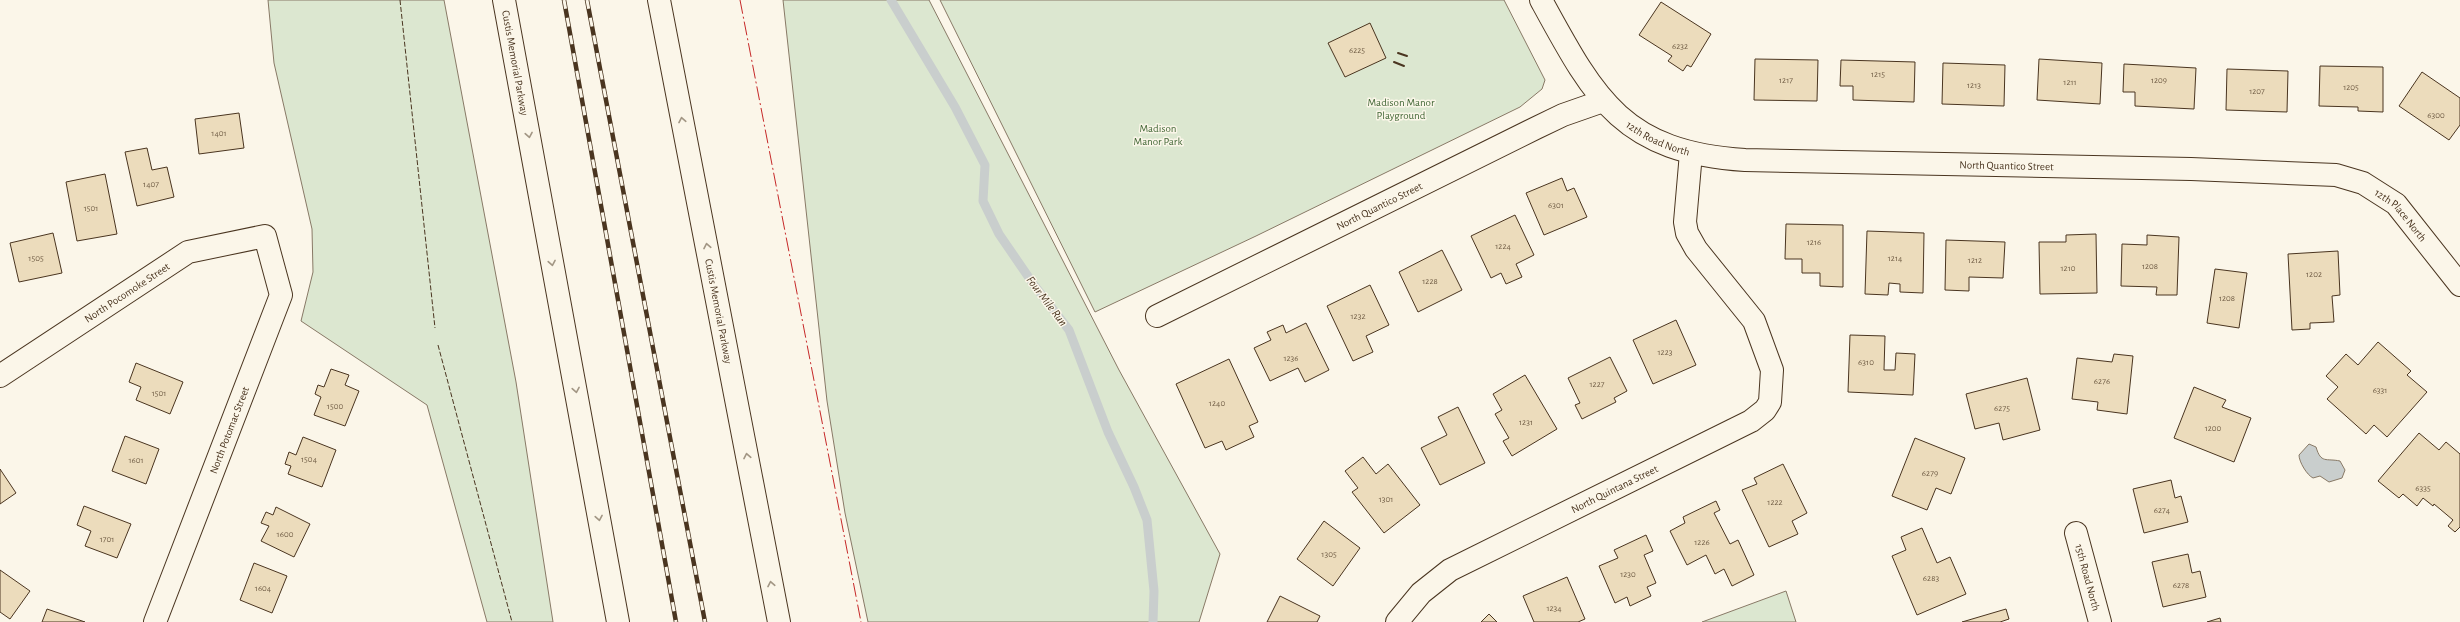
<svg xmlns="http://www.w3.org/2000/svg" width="2460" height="622" font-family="'Alegreya Sans',sans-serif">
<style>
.green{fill:#dce7d0;stroke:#887966}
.water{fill:#c9cecd;stroke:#887966}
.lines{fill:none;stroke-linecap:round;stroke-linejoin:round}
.stream{stroke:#c9cecd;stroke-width:9}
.building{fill:#ecdcbc;stroke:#4a3520}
.minor-casing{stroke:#4a3520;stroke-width:24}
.motorway-casing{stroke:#4a3520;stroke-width:24}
.minor{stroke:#fbf6e9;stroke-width:22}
.motorway{stroke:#fbf6e9;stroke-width:22}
.rail-casing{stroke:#4a3520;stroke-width:4.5}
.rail{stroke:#fbf6e9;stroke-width:3;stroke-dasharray:9;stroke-linecap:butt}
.fence{stroke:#4a3520;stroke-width:1;stroke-dasharray:5 2;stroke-linecap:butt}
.wall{stroke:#4a3520;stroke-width:2}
.power{stroke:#c62828;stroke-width:1;stroke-dasharray:14 3 2 3;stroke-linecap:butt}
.oneway{stroke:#a29684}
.labels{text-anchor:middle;stroke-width:3;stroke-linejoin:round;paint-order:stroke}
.number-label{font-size:9px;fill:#725f47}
.street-label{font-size:11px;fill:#4a3520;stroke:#fbf6e9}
.park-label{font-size:11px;fill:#436837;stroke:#fbf6e9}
.water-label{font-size:12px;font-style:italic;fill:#4a3520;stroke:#fbf6e9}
</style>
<rect width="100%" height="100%" fill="#fbf6e9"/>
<path class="green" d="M268,0H444L516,382L553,622H487L427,405L301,321L313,272L312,229L274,63Z
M783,0H929L1119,370L1220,554L1199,622H868L845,513L827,401Z
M940,0H1504L1545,80L1542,89L1520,107L1256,236L1095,312Z
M1786,591L1796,622H1702Z"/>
<path class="water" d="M2309,444L2316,447C2321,464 2326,458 2340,461L2345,470L2342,478L2329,482L2320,476L2313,478C2307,475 2299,462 2299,455Z"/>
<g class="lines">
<path class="stream" d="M891,0L955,107L985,165L983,201L999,234L1034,285L1069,330L1108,432L1134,487L1147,520L1154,591L1153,622"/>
</g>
<path class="building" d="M1661,2L1711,34L1691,67L1687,65L1683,71L1668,61L1672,56L1639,35Z
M1370,23L1386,58L1345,77L1328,43Z
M1755,59L1818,60L1817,101L1754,100Z
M2039,59L2102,63L2100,104L2037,100Z
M1841,60L1915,62L1914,102L1853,100V86H1840Z
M1943,63L2005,65L2004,106L1942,104Z
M2124,64L2196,68L2194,109L2135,106V92H2123Z
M2320,66L2383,67V112L2358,111V107L2319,106Z
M2227,69L2288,71L2287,112L2226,110Z
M2422,72L2460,98V125L2449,140L2399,106Z
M239,113L244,148L199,154L195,119Z
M147,148L152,170L167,167L174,197L137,206L125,152Z
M105,174L117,234L77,241L66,182Z
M1562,178L1567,191L1574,188L1587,217L1544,235L1526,193Z
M1515,215L1534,255L1516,264L1522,277L1506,284L1501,273L1491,278L1471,236Z
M1786,224L1843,225V287L1820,286V273H1802V259H1785Z
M1867,231L1924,233L1923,293L1900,292V284L1889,283L1888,295L1865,294Z
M53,233L62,273L19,282L10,243Z
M2096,234L2097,293L2040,294L2039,242H2066V235Z
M2147,235L2179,237L2177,295H2156L2157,287L2121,286L2122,244L2147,245Z
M1946,240L2005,242L2003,278L1969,277V291L1945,290Z
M1442,250L1462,290L1418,312L1399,272Z
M2338,251L2340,295L2332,296L2334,322L2310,323V329L2292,330L2288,254Z
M2215,269L2247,273L2239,328L2207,323Z
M1370,285L1389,325L1366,336L1373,352L1353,361L1327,306Z
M1676,320L1696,365L1653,384L1633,340Z
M1306,323L1329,370L1305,382L1298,368L1270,381L1254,348L1271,340L1267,332L1283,325L1286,333Z
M1850,335L1885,336L1884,370H1895L1896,353L1915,354L1913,395L1848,392Z
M2378,342L2411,371L2407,375L2427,392L2387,437L2374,425L2366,434L2327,399L2338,387L2326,376L2346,354L2358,365Z
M2114,354L2133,356L2127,414L2097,410L2098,402L2072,399L2077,358L2112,362Z
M1610,357L1627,391L1614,398L1616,402L1582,419L1575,405L1580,403L1568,378Z
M1229,359L1258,422L1249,426L1254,437L1226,450L1222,441L1205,448L1176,384Z
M136,363L183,382L170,414L136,400L141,387L129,382Z
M331,369L349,375L345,385L359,391L345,426L314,415L321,397L315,394L318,385L324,387Z
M1525,375L1557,429L1512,456L1503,441L1509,438L1495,414L1502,410L1493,394Z
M2027,378L2040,430L2003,440L1999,423L1975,429L1966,394Z
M2194,387L2226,400L2222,407L2251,418L2234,462L2174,438Z
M1458,407L1485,463L1440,485L1421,448L1447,435L1438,417Z
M2419,433L2439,450L2446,442L2460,454V527L2455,532L2448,526L2453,520L2434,504L2433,506L2423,498L2417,506L2403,494L2399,498L2378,481Z
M125,436L159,449L146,484L112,471Z
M303,437L336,450L322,487L288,474L291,466L285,464L289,452L296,455Z
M1915,438L1965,458L1951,494L1936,488L1927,510L1892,496Z
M1363,457L1376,474L1388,464L1420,505L1384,533L1352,492L1358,488L1345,471Z
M1783,464L1807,513L1792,521L1798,534L1769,547L1742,490L1757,484L1754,478Z
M0,469L16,493L0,504Z
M2171,480L2175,498L2181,496L2188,522L2144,533L2133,489Z
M1716,501L1720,510L1714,513L1730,544L1738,540L1754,575L1732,586L1724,569L1715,574L1706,555L1687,565L1670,531L1685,523L1683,517Z
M84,506L131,524L117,558L85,546L91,531L77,525Z
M276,507L310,524L294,557L261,541L269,526L261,523L266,512L273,515Z
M1324,521L1360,548L1333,586L1297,559Z
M1922,528L1937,563L1950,557L1966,594L1917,615L1892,556L1906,550L1901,537Z
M1646,535L1653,551L1644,555L1656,583L1647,587L1651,596L1630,606L1627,597L1615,603L1599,566L1618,558L1614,550Z
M2188,554L2192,573L2200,571L2206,597L2163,607L2152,562Z
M254,563L287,576L272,613L240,600Z
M0,570L30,591L10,619L0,612Z
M1567,577L1585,619L1578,622H1534L1523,596Z
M1280,596L1320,616L1317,622H1267Z
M47,609L85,622H42Z
M2006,609L2009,619L2000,622H1962Z
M1489,614L1497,622H1481Z
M2220,618L2221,622H2207Z"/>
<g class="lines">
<g class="minor-casing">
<g id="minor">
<path id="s1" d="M1541,0C1595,99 1622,152 1745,160L2191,169L2336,175L2363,183L2396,204L2460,285"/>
<path id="s2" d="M1157,316L1536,128L1563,115L1603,101"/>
<path id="s3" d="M0,376L188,252L265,236L281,295L155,622"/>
<path id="s4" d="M2076,533L2100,622"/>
<path id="s5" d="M1397,622L1421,593L1450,570L1751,421L1765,410L1770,402L1772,370L1754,321L1696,249L1687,233L1685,222L1691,153"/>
</g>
</g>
<g class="motorway-casing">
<g id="motorway">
<path id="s6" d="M504,0L618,622"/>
<path id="s7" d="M659,0L779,622"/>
</g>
</g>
<use href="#minor" class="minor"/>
<use href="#motorway" class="motorway"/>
<g class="rail-casing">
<path id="rail" d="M564,0L676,622
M587,0L705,622"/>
</g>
<use href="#rail" class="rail"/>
<path class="fence" d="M400,0L435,328
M438,345L512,622"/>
<path class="wall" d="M1398,53L1407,56
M1394,62L1404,66"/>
<path class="power" d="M740,0L861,622"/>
</g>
<defs><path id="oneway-chevron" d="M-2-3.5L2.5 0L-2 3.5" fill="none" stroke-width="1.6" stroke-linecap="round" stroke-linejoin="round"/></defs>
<g class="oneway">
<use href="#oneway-chevron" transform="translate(682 120) rotate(-101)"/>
<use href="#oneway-chevron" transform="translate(529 135) rotate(80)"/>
<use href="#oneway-chevron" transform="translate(707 246) rotate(-101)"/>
<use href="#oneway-chevron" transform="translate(552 263) rotate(80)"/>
<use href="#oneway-chevron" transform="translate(576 390) rotate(80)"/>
<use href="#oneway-chevron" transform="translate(747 456) rotate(-101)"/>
<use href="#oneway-chevron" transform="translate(599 518) rotate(80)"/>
<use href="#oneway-chevron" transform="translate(771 584) rotate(-101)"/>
</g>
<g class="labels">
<g class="number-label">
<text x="1680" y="49">6232</text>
<text x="1357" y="53">6225</text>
<text x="1878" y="77">1215</text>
<text x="1786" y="83">1217</text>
<text x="2159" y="83">1209</text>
<text x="2070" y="85">1211</text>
<text x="1974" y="88">1213</text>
<text x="2351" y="90">1205</text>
<text x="2257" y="94">1207</text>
<text x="2436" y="118">6300</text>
<text x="219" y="136">1401</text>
<text x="151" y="187">1407</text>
<text x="1556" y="208">6301</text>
<text x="91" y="211">1501</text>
<text x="1814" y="245">1216</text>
<text x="1503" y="249">1224</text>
<text x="36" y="261">1505</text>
<text x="1895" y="261">1214</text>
<text x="1975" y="263">1212</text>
<text x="2150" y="269">1208</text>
<text x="2068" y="271">1210</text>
<text x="2314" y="277">1202</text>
<text x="1430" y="284">1228</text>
<text x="2227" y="301">1208</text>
<text x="1358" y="319">1232</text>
<text x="1665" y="355">1223</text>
<text x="1291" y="361">1236</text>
<text x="1866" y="365">6310</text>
<text x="2102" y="384">6276</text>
<text x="1597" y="387">1227</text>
<text x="2380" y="393">6331</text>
<text x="159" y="396">1501</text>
<text x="1217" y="406">1240</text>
<text x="335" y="409">1500</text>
<text x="2002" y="411">6275</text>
<text x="1526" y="425">1231</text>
<text x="2213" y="431">1200</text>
<text x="309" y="462">1504</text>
<text x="136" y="463">1601</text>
<text x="1930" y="476">6279</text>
<text x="2423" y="491">6335</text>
<text x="1386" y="502">1301</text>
<text x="1775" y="505">1222</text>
<text x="2162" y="513">6274</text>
<text x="285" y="537">1600</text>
<text x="107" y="542">1701</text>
<text x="1702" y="545">1226</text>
<text x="1329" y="557">1305</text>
<text x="1628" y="577">1230</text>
<text x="1931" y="581">6283</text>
<text x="2181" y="588">6278</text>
<text x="263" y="591">1604</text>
<text x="1554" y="611">1234</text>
</g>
<g class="street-label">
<text dy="4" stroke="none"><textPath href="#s6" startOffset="64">Custis Memorial Parkway</textPath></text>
<text dy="4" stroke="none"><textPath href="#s1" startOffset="186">12th Road North</textPath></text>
<text dy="4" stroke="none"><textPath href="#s1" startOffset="538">North Quantico Street</textPath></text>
<text dy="4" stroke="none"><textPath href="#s2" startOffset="248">North Quantico Street</textPath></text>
<text dy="4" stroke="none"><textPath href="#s1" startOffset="946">12th Place North</textPath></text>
<text dy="4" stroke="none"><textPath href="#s3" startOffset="152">North Pocomoke Street</textPath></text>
<text dy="4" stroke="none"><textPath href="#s7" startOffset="317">Custis Memorial Parkway</textPath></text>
<text transform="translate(229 430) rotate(-69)" y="4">North Potomac Street</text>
<text dy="4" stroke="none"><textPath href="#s5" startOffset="258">North Quintana Street</textPath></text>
<text dy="4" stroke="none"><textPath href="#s4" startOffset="46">15th Road North</textPath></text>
</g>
<g class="park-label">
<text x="1401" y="106">Madison Manor<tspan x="1401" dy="13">Playground</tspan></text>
<text x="1158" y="132">Madison<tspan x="1158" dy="13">Manor Park</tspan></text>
</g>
<g class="water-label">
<text transform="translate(1047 301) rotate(53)" y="4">Four Mile Run</text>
</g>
</g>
</svg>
